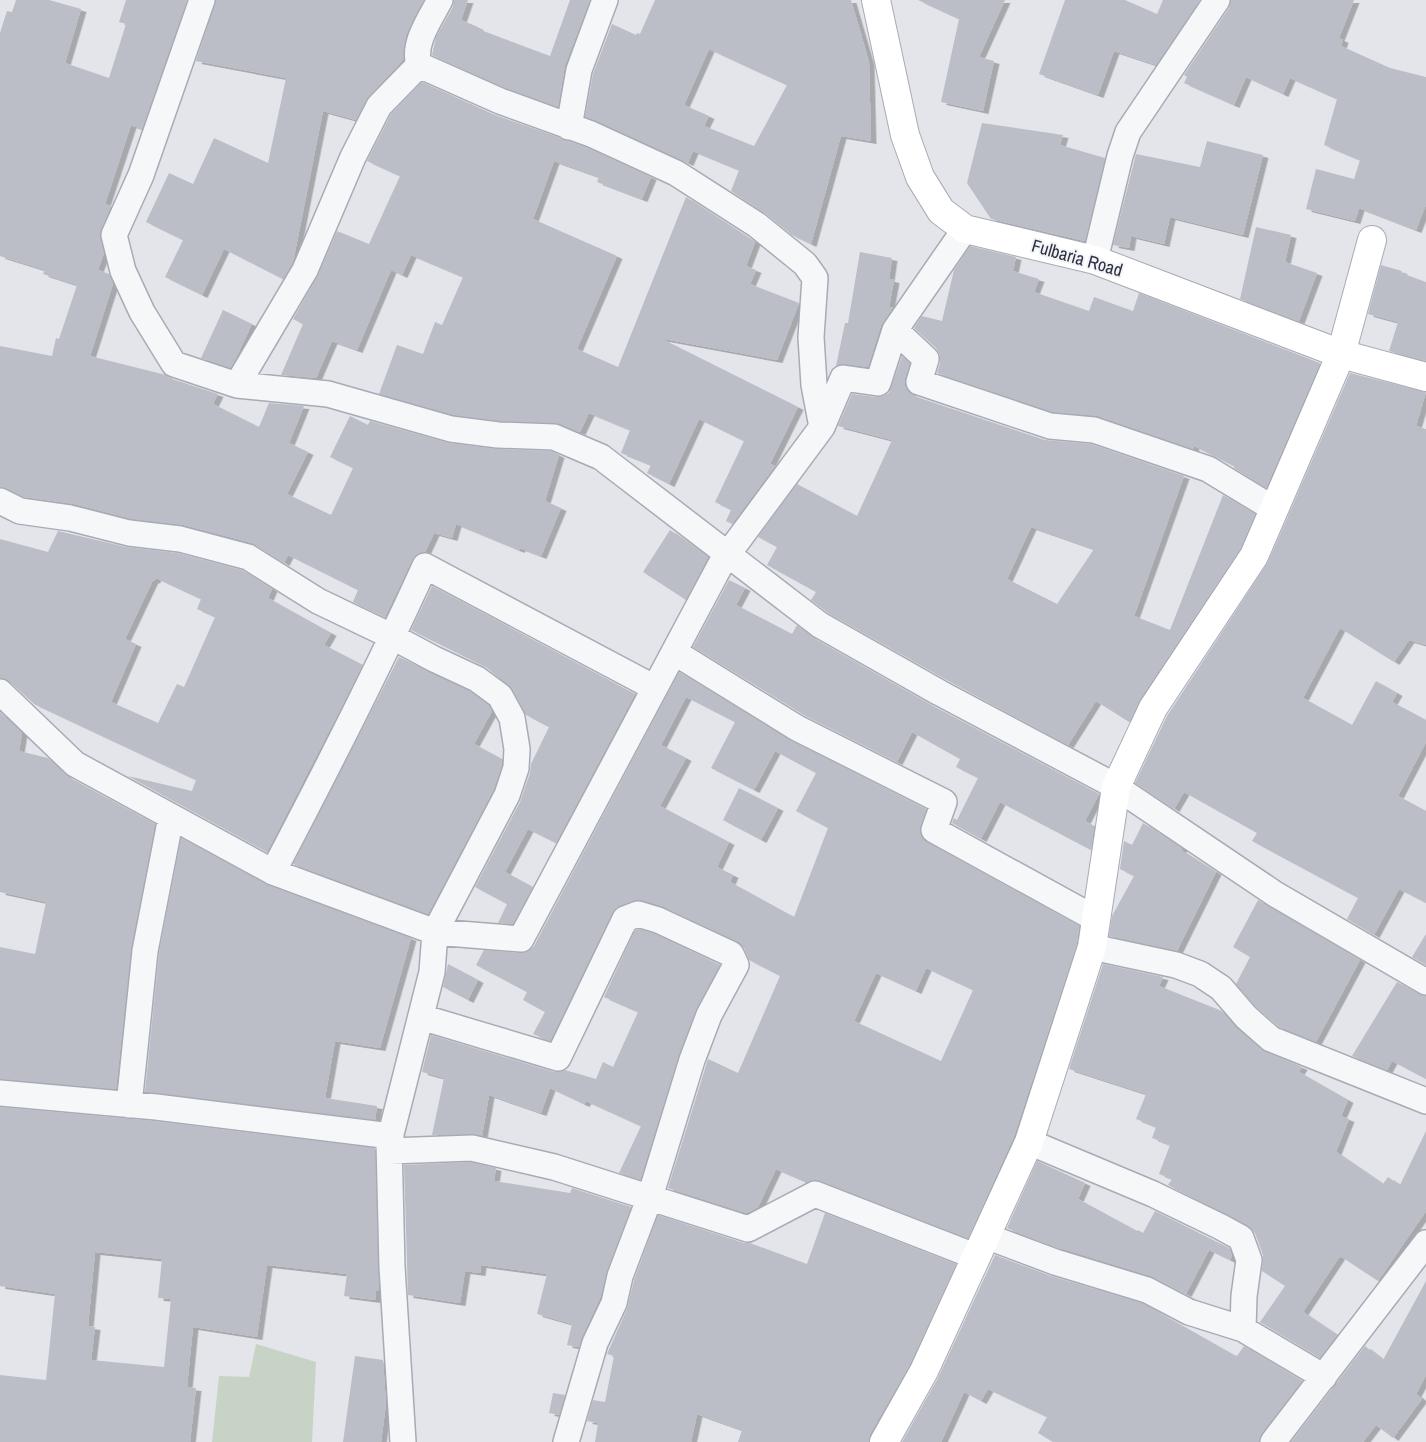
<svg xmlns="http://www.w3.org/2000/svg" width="1426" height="1442" font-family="'Archivo Narrow',sans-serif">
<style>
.green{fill:#c7d4c5}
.building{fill:#bbbec7;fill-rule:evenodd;filter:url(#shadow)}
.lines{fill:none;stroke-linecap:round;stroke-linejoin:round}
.street-casing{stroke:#a8abb5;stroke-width:28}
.secondary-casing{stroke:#a8abb5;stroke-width:30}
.street{stroke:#f6f7f9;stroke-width:25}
.secondary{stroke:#fff;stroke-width:28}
.labels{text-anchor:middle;stroke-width:4;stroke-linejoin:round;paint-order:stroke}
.street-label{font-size:18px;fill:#2c3142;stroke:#f3f4f8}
</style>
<defs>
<filter id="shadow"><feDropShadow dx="5.5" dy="3" stdDeviation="0" flood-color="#0004"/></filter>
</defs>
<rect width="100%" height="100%" fill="#e3e5eb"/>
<path class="green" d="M256,1344L316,1362L312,1442H212L219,1376L249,1377Z"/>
<path class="building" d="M16,0H49L81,9L65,63L109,78L126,24L119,22L126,0H187L142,129L131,125L105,204L111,206L101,230L100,238L104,253L98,270L109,274L113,284L90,356L166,375L169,378L218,394L213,404L259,427L269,403L304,406L289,443L308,452L287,494L331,515L353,468L330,457L350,416L368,425L370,421L449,443L497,449L551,451L559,455L545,501L561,508L541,556L520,548L519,550L456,524L452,538L434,533L425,552L417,554L412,560L385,617L353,602L358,590L288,555L284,563L252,543L184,525L132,519L74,504L24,497L0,487V346L52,356L56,338L59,339L77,285L43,274L45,270L0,256V33L7,11L12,12Z
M216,0H424L406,35L404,48L403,60L369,96L356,120L323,111L293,262L283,279L224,249L202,295L165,277L183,240L146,222L169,173L193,184L214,138L268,163L286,78L196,61Z
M454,0H468L461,20L478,27V29L550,56L570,0H590L565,65L558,107L505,88L432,55L436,37L453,7Z
M655,0H851L869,62L871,141L841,136L811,244L792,235L766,214L731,191L739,170L693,151L688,163L585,117L593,74L612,24L636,35L637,33L640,34ZM709,49L787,85L754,146L704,126L709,116L684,105Z
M918,0H1005L979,57L994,61L983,111L941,102L959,19Z
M1065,0H1125L1157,14L1163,0H1200L1156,65L1114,51L1098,95L1039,74Z
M1231,0H1354L1339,38L1343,40L1341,46L1390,68L1426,77V204L1416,230L1359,208L1355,221L1306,209L1316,169L1354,179L1360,160L1324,145L1337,99L1290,78L1283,94L1246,77L1234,105L1184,83L1187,77L1184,75L1229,8Z
M422,82L495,115L586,147L651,177L642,199L597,182L599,177L554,161L533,219L617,256L577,349L618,367L686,197L755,242L746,266L756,270L750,284L799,303L777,360L664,339V340L798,407L770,464L775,466L732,524L726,521L731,510L715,502L744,441L699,419L669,484L647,473L651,465L621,453L630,430L589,413L580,432L555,423L499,421L454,415L379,394L397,345L423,354L435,322L442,325L463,277L411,255L402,275L391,270L357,350L332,341L316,378L281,375L303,324L293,319L317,277L337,231L369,244L400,176L367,161L391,114Z
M982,123L1063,135L1060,145L1105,158L1085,241L991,219L967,183Z
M1207,141L1263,155L1243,235L1170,217L1164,244L1131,236L1129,248L1113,245L1136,154L1200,167Z
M1256,227L1291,235L1285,262L1317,273L1299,321L1240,299Z
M970,246L1016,257L1013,271L1039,279L1034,292L1089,311L1094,297L1133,311L1139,293L1320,363L1266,488L1234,468V466L1194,446L1193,449L1098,416L1053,412L937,373L940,363V355L936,348L914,328L922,316L942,321L954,270Z
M860,252L892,258L889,279L894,280L889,307L893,308L881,325L868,367L845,364L836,366L845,323H848Z
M1381,265L1402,271L1401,273L1426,282V361L1389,351L1398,322L1368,314Z
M223,310L252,324L231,368L201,358Z
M902,356L910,363L905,378V386L909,392L914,396L1045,440L1091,444L1184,476L1134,616L1170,630L1223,495L1255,514L1240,549L1140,699L1129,722L1096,701L1068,745L947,680L828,613L811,600L816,592L767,565L777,547L758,537L797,484L857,516L892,440L838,426L852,394L876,397L883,396L889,393ZM1031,527L1094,549L1057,604L1007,579Z
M1350,373L1426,392L1416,426L1426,429V645L1409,640L1394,662L1340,628L1303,698L1352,725L1376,681L1397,693L1392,702L1426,720V742L1398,796L1426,811V903L1399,889L1374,935L1347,919L1358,898L1252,841L1257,833L1184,792L1174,809L1135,783L1167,716L1268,562Z
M670,530L708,557L686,600L643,572Z
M58,531L126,547L177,553L242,570L272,589L268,598L331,633L324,645L363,665L267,852L128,776L192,791L196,780L34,704L10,682L0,678V539L48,552ZM156,578L201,599L197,609L215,617L184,687L177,684L158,723L111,702L136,644L125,639L153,580L154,581Z
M729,580L745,588L736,605L792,634L797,625L813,638L933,706L1099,794L1085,821L1094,826L1091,850L1000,802L981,839L952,823L954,818L957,820L978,778L956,767L960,759L912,732L897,762L804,715L693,647Z
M432,586L635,694L556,843L528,829L505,872L533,887L513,924L498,923L507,904L475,887L520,802L530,773L531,764L549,727L526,715L512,689L486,667L411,630Z
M399,657L470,691L489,706L492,711L474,744L502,759V765L494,789L428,914L293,864Z
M679,672L790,740L926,809L920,831L922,838L927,842L1079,926L1077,943L1014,1136L968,1238L820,1181L814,1180L806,1182L776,1169L758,1207L747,1213L668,1188L708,1059L738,1073L780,976L749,960L744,948L737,941L662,906L642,900L633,901L620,906L612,913L550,1041L533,1034L545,1012L523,1000L527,992L476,965L484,950L520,953L528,951L534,946ZM686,697L735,722L711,768L754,790L775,751L816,773L796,811L828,828L794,917L730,882L733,875L717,867L729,842L660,806L686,758L661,745ZM926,968L973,990L941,1061L854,1021L876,973L916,991Z
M0,712L22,733L19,751L48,758L68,777L155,824L131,950L116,1089L0,1079V947L35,954L46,902L0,892Z
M739,788L778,808L761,840L723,820Z
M1143,823L1182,848L1181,850L1216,872L1177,951L1109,936L1112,916L1134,876L1120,869L1124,841L1132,845Z
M181,838L268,885L411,938L380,1048L335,1041L325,1098L377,1106L375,1120L145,1092L159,953Z
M1258,900L1360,960L1316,1042L1279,1027L1256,1007L1236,984L1250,957L1233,947Z
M639,929L653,933L720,965L696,1010L679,1055L640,1180L619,1173L641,1126L586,1101L584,1104L550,1088L541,1113L489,1095L482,1136L472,1134L432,1135L444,1078L422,1072L431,1035L554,1072H560L565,1070L596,1079L603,1062L613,1067L638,1012L604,997L635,930Z
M1426,934V965L1412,957Z
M448,964L478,980L468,1000L443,987Z
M1103,964L1163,977L1159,986L1222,1011L1236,1028L1262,1050L1302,1067L1299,1072L1348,1100L1341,1116L1349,1119L1336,1152L1383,1184L1388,1177L1400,1185L1426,1131V1211L1378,1281L1340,1256L1303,1312L1337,1335L1320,1358L1260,1322L1285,1286L1262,1271L1263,1255L1255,1233L1248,1226L1168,1185L1172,1179L1159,1174L1170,1145L1152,1138L1156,1127L1136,1119L1146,1094L1069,1069Z
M1397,982L1419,994L1426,996V1079L1392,1061L1387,1070L1352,1056Z
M0,1107L154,1121L375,1148L379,1291H376L375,1300L344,1296L347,1274L267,1265L257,1337L193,1327L187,1387L196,1388L190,1442H0V1375L46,1380L55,1294L0,1286ZM95,1252L162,1259L158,1298L171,1299L164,1367L91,1360L95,1327L88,1326Z
M1037,1161L1085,1183L1078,1199L1137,1231L1138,1230L1143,1233L1155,1211L1229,1248L1232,1256L1230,1260L1209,1250L1186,1294L1151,1276L1060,1248L1007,1228Z
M471,1162L496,1168L494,1181L570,1193L572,1188L631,1207L607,1271L600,1298L582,1337L579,1347L567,1345L572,1324L537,1314L547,1274L481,1265L480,1273L465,1271L460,1303L408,1295L404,1165Z
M825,1213L956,1264L910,1364L870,1434L868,1442H738L742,1430L697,1414L691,1442H595L598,1423L587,1421L593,1400L605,1402L614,1356L607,1354L627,1309L634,1280L658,1215L744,1243H750L807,1264Z
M995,1255L1051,1276L1142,1303L1234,1355L1237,1356L1244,1346L1302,1381L1262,1433L1259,1442H1053L1038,1433L1047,1417L988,1389L981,1401L964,1392L941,1442H902L938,1378Z
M1426,1281V1375L1416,1394L1422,1399L1393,1438L1376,1425L1363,1442H1291L1365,1346L1383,1360Z
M355,1356L383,1360L386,1404L381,1442H343Z
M553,1393L565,1395L559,1415L549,1413Z"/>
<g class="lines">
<g class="street-casing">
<path id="street" d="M202,0L141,175L114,235L123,271L142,312L174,364L237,385L328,394L451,429L498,435L554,437L601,457L820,625L940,693L1117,787
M440,0C430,19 412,44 419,65L500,101L591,134L676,173L757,225L805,264L815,278L811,337L814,385L822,427
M569,127L579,70L605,0
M1095,260L1120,156L1128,132L1217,0
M895,330L926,359L919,382L1050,426L1094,430L1208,469L1274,509
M237,385L305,270L353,157L379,106L419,65
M0,501L20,511L70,518L129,533L180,539L248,557L318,601L393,637L434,659L477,679L500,696L512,718L517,749L516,768L507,795L435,932L521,939L722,562L822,427L843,378L878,383L895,330L965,229
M674,652L797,728L944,802L934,830L1096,919
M0,692L75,764L273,872L435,932L432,972L389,1142L392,1267L403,1442
M1116,787L1275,894L1426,982
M273,872C326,771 378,670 425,566L655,688
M1092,947L1176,965L1200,974L1221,988L1246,1017L1271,1039L1426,1101
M421,1017L558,1058L625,919L638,914L658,920L731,954L736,965L709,1015L692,1060L650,1197L620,1276L614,1303L595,1343L566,1442
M0,1093L156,1107L391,1136
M129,1105L145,951L171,817
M1029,1142L1153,1194L1221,1227L1241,1238L1249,1260L1244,1296L1243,1329L1324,1377
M390,1151L472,1148L554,1167L748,1229L815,1194L977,1257
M986,1236L1055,1262L1147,1290L1189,1312L1243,1329
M1273,1442L1426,1243"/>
</g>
<g class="secondary-casing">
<path id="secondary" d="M876,0L905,135L920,177L941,211L965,229L1095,260L1341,354L1426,377
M884,1442L924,1371L1029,1142L1092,947L1116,787L1153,708L1254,556L1341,354L1372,240"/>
</g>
<use href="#street" class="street"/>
<use href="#secondary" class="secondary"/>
</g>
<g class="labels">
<g class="street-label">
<text transform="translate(1077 258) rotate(16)" y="6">Fulbaria Road</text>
</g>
</g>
</svg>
